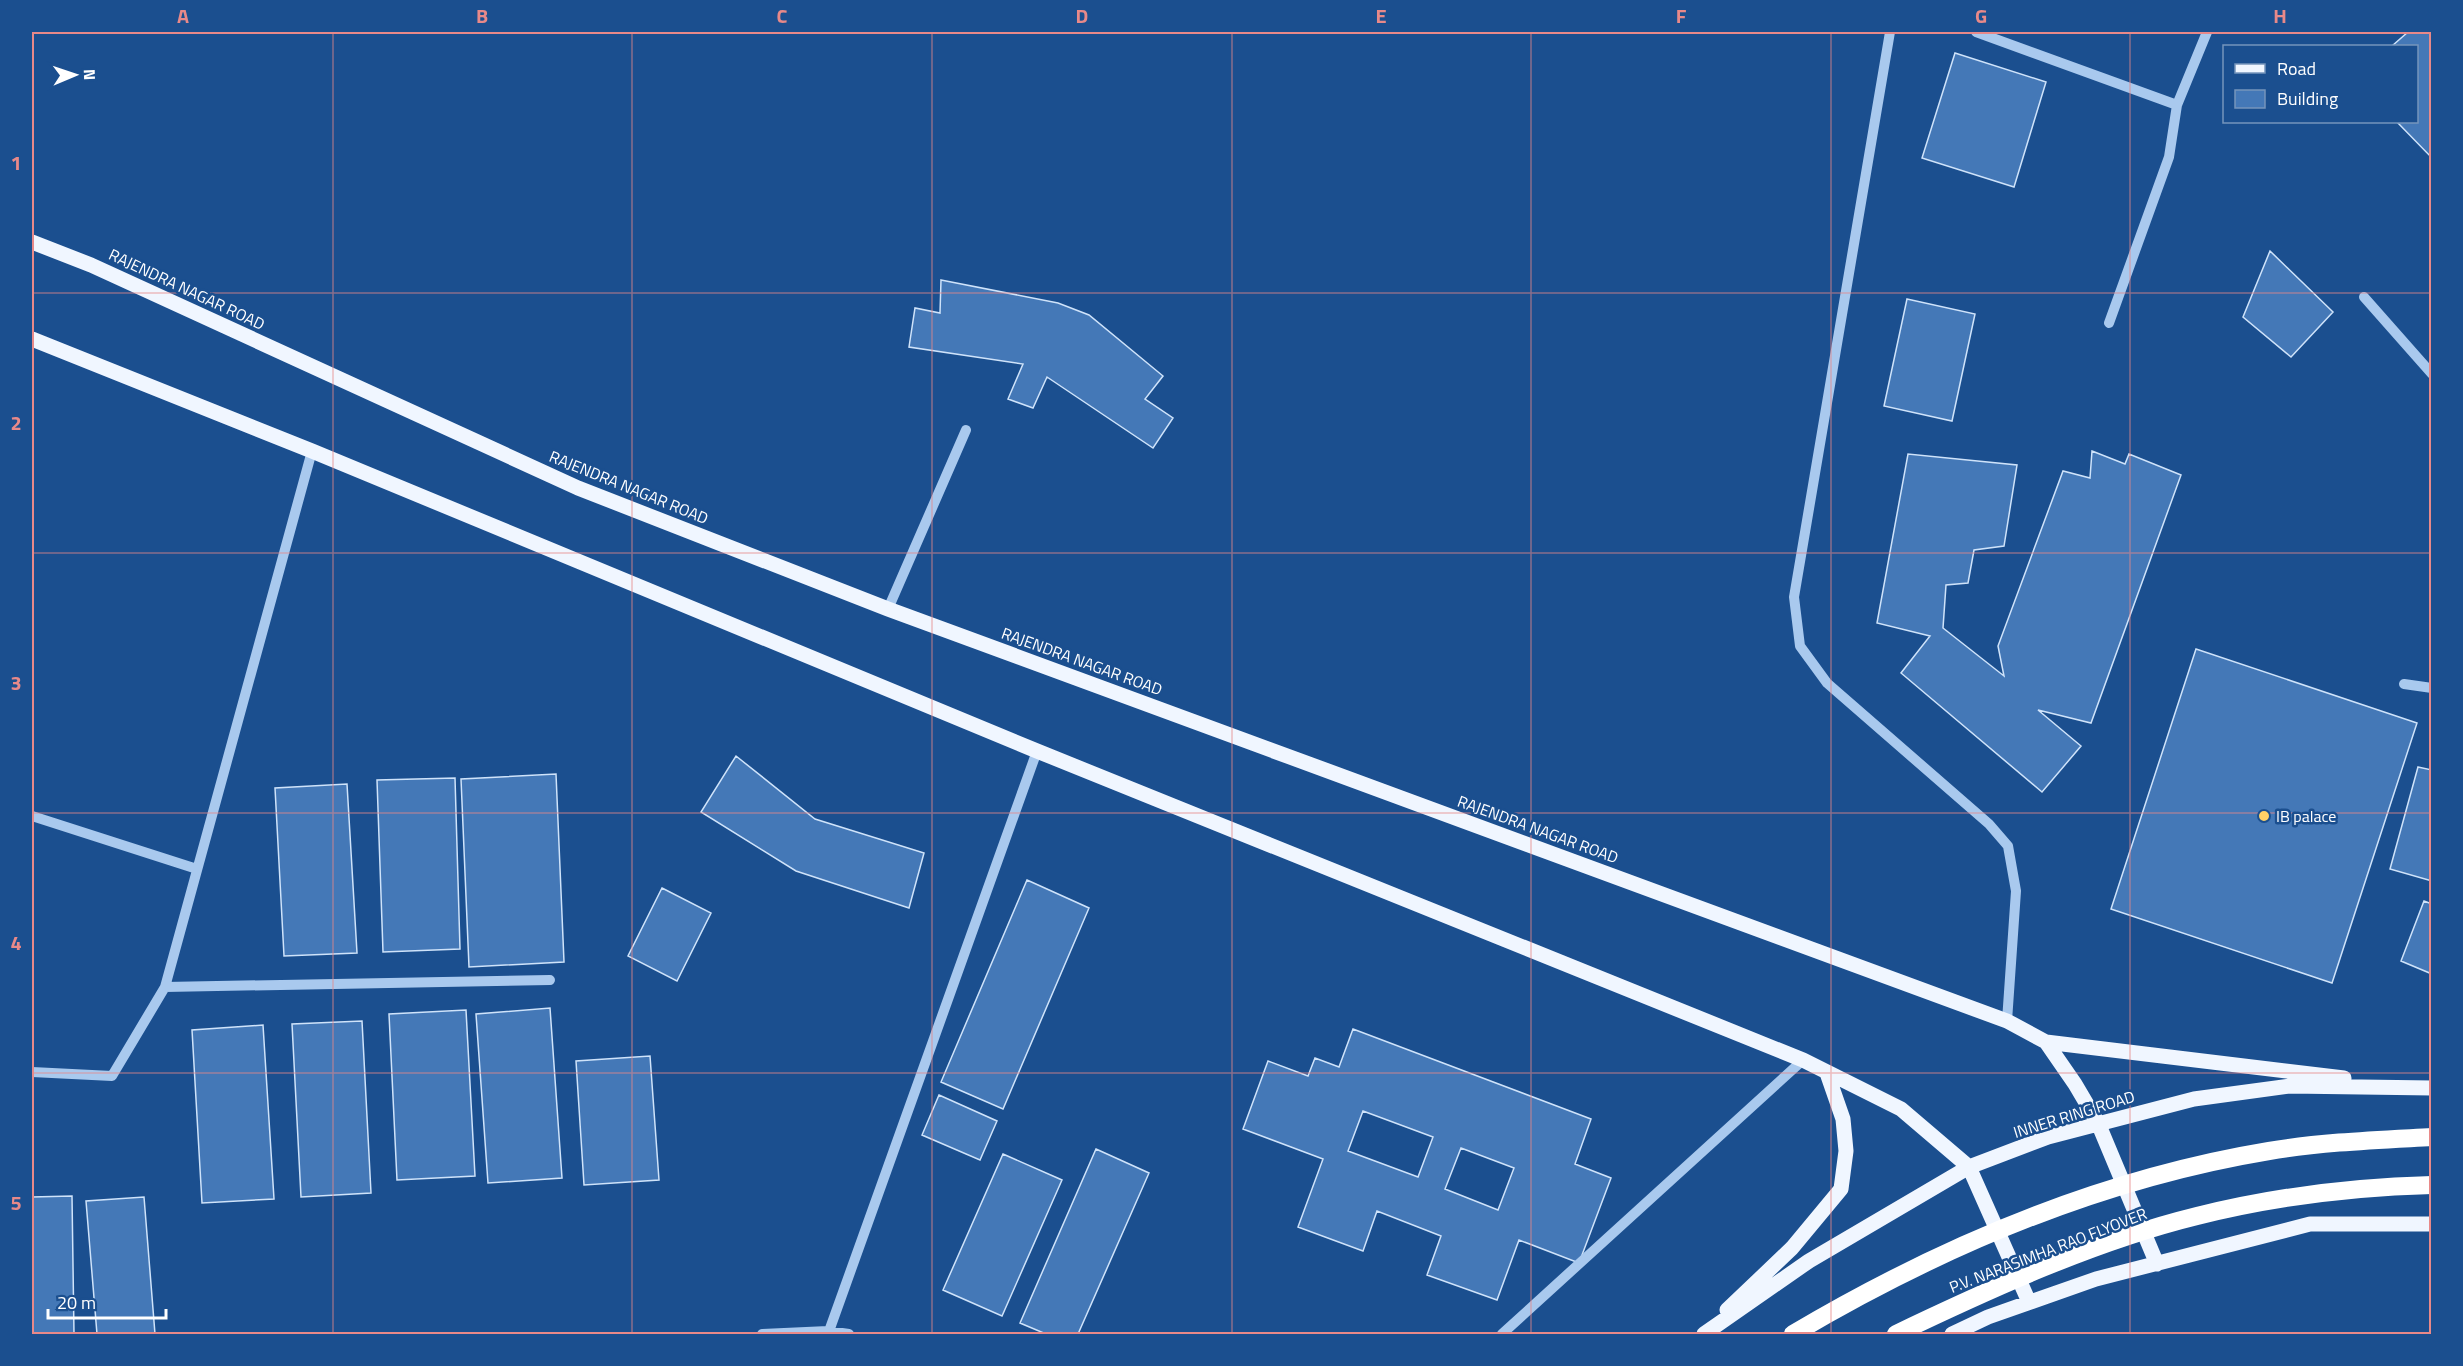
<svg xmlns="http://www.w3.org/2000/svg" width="2463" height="1366" font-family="'Titillium Web',sans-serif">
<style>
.building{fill:#4478b7;stroke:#cfe3fa;stroke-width:1.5;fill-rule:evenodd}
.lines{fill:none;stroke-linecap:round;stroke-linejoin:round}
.minor{stroke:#a9c9ee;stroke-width:10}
.major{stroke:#f0f6ff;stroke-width:15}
.highway-bridge{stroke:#fff;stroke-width:18}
.grid{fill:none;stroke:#e88989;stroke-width:1.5;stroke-opacity:0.55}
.poi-dot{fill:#ffd166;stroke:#1b4f8f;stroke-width:2}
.labels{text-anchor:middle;stroke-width:5;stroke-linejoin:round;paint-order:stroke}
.street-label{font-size:16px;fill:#fff;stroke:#1b4f8f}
.poi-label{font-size:16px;fill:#fff;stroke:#1b4f8f;text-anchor:start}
.neatline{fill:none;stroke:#e88989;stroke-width:2}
.grid-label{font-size:20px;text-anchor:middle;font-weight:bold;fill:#e88989}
</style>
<rect width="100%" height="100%" fill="#1b4f8f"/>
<path class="building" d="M2408,32H2432V158L2397,122H2416V46H2392Z
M1955,53L2046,82L2014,187L1922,158Z
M2270,251L2333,312L2291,357L2243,317Z
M941,280L1058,303L1089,315L1163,376L1145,399L1173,418L1153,448L1047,377L1033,408L1008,399L1023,364L909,347L915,308L940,313Z
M1907,299L1975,314L1952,421L1884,406Z
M2092,451L2125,464L2129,454L2181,475L2091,723L2038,710L2081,746L2042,792L1901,673L1930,636L1877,623L1908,454L2017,465L2004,546L1974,550L1968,583L1946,585L1943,628L2004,676L1998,646L2063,471L2090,478Z
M2196,649L2417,723L2332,983L2111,909Z
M736,756L815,819L924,853L909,908L796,871L701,812Z
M2418,767L2432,770V881L2390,869Z
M556,774L564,962L469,967L461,779Z
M455,778L460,949L383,952L377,780Z
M347,784L357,953L284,956L275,788Z
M1027,880L1089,908L1003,1109L941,1082Z
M662,888L711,913L677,981L628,956Z
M2424,901L2432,904V974L2401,961Z
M550,1008L562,1178L488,1183L476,1014Z
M466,1010L475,1176L397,1180L389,1014Z
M362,1021L371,1193L301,1197L292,1024Z
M263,1025L274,1199L202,1203L192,1030Z
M1353,1029L1591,1119L1575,1164L1611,1178L1579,1263L1519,1240L1497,1300L1427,1275L1441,1236L1377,1211L1363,1251L1298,1227L1323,1159L1243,1129L1268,1061L1308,1076L1315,1058L1339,1067ZM1363,1111L1433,1137L1418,1177L1348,1151ZM1461,1148L1514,1168L1498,1210L1445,1189Z
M650,1056L659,1180L584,1185L576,1061Z
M939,1095L997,1121L980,1160L922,1135Z
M1096,1149L1149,1173L1078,1334H1046L1020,1323Z
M1003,1154L1062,1180L1002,1316L943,1290Z
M72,1196L74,1334H32V1197Z
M144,1197L155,1334H97L86,1201Z"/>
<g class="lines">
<path class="minor" d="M1890,32L1794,597L1800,646L1827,683L1989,824L2008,846L2016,891L2007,1021
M1976,32L2177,105
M2364,297L2432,374
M2109,323L2169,157L2177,105L2207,32
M888,609L966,430
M2404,684L2432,688
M32,816L197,869
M165,987L550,980
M32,1072L112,1076L165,987L312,451
M762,1334L828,1331L849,1334
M828,1334L1037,751
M1502,1334L1803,1060"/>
<path class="major" d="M32,242L91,265L578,488L888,609L2007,1021L2046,1042L2075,1084L2098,1123L2157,1264
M32,339L312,451L1037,751L1803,1060L1901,1109L1969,1167L2029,1302
M2046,1042L2344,1078
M1727,1310L1792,1248L1841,1189L1846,1151L1843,1119L1827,1073
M1704,1334L1809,1261L1969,1167L2048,1137L2194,1099L2290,1086L2432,1088
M1952,1334L1988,1317L2096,1279L2310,1224H2432"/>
<path class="highway-bridge" d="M1793,1334C1940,1247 2099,1179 2269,1151C2322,1142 2378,1140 2432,1137
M1896,1334C1990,1289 2095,1241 2197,1216C2273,1197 2353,1187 2432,1185"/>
</g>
<path class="grid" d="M333,32V1334M632,32V1334M932,32V1334M1232,32V1334M1531,32V1334M1831,32V1334M2130,32V1334M32,293H2432M32,553H2432M32,813H2432M32,1073H2432"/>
<circle class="poi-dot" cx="2264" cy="816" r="6"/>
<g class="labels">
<g class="street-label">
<text transform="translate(187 289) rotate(25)" y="6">RAJENDRA NAGAR ROAD</text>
<text transform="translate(629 487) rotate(22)" y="6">RAJENDRA NAGAR ROAD</text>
<text transform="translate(1082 661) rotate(20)" y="6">RAJENDRA NAGAR ROAD</text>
<text transform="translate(1538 829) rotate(20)" y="6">RAJENDRA NAGAR ROAD</text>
<text transform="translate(2074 1114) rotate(-17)" y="6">INNER RING ROAD</text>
<text transform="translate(2048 1250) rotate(-21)" y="6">P.V. NARASIMHA RAO FLYOVER</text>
</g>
<g class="poi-label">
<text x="2276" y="822">IB palace</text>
</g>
</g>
<rect width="2463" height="1366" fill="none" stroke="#1b4f8f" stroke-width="66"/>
<rect x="2223" y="45" width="195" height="78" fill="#1b4f8f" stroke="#7695bc" stroke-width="1.5"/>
<rect x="2235" y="64" width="30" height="9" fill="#f0f6ff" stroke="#7695bc" stroke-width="1.5"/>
<text x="2277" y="75" font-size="18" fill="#ffffff">Road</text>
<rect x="2235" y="90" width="30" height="18" fill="#4478b7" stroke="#7695bc" stroke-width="1.5"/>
<text x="2277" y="105" font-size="18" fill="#ffffff">Building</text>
<g transform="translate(75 75) rotate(88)" stroke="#1b4f8f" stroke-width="4.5" paint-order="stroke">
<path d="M0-4.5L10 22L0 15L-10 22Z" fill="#ffffff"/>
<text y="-9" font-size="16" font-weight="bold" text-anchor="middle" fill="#ffffff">N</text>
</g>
<path d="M48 1309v9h118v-9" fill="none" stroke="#ffffff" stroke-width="3"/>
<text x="57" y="1309" font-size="18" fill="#ffffff" stroke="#1b4f8f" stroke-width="4.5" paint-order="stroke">20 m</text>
<rect x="33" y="33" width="2397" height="1300" class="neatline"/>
<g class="grid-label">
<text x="183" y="23">A</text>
<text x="482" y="23">B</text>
<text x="782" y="23">C</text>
<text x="1082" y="23">D</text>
<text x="1381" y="23">E</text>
<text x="1681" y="23">F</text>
<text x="1981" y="23">G</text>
<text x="2280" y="23">H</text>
<text x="16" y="170">1</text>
<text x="16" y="430">2</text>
<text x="16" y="690">3</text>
<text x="16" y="950">4</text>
<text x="16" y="1210">5</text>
</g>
</svg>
